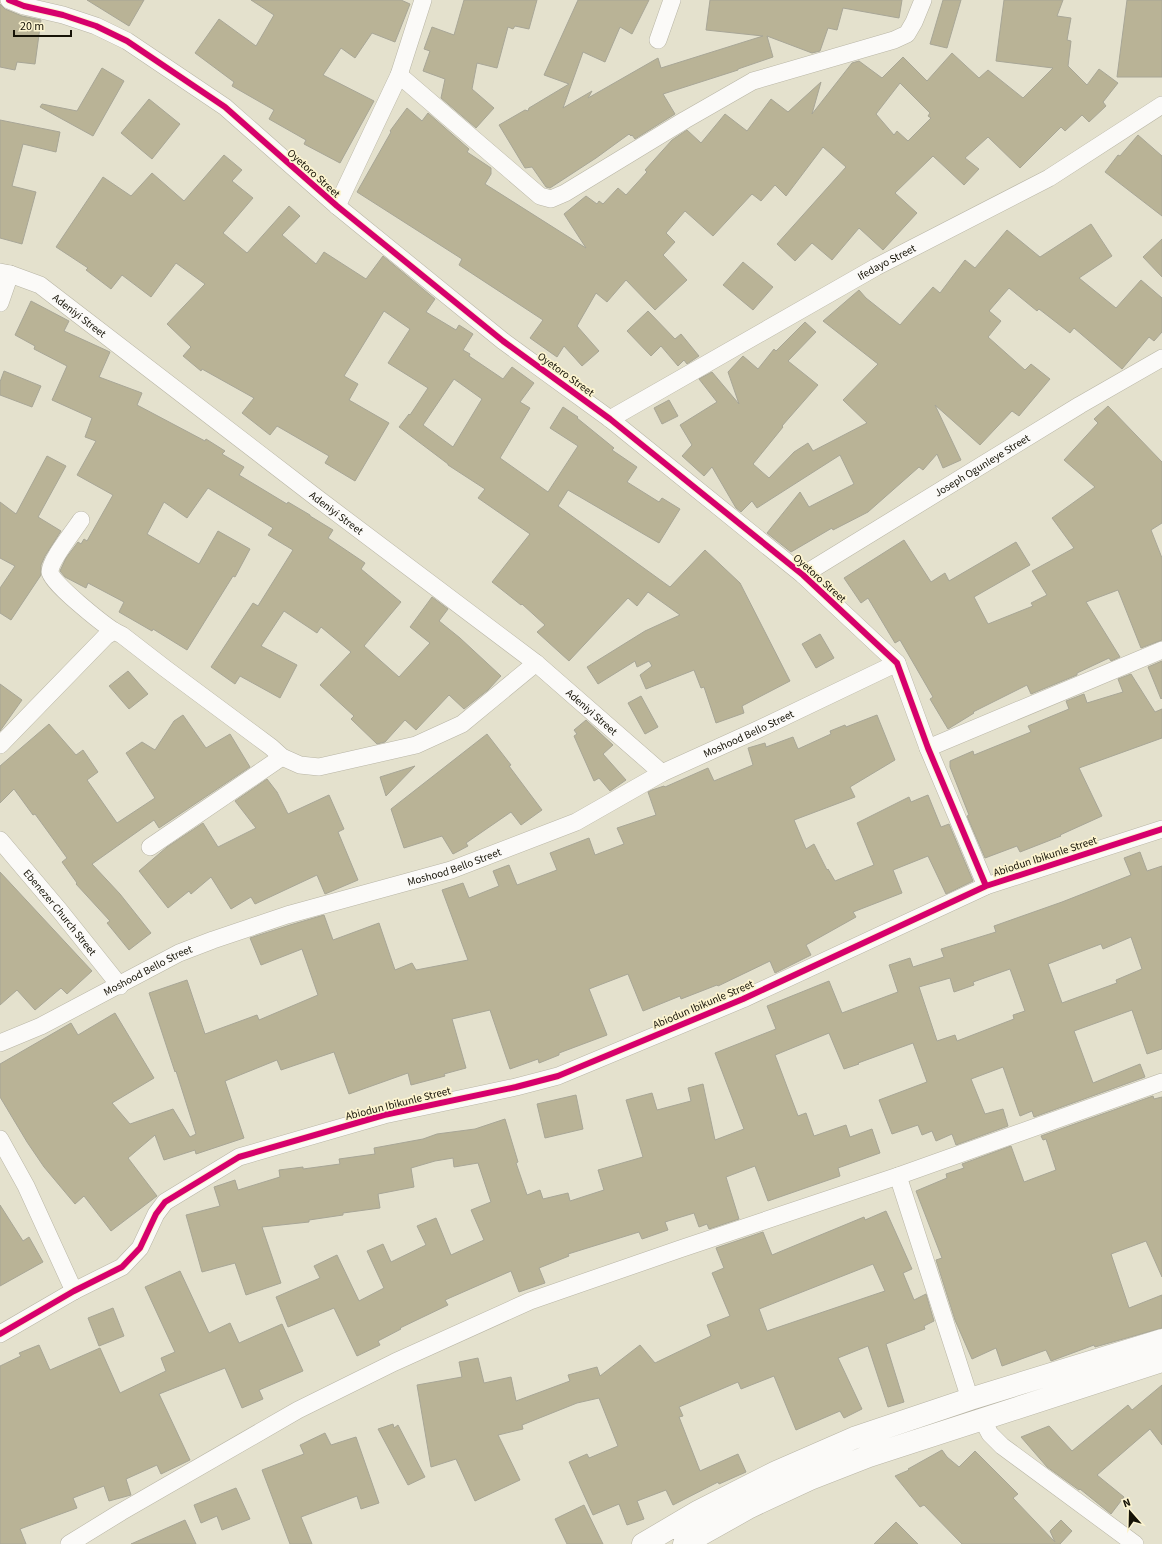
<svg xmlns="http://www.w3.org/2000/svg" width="1162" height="1544" font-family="'Source Sans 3',sans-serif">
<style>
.building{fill:#b9b396;stroke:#a8a696;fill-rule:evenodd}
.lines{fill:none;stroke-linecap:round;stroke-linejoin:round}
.minor-casing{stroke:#b8b5a5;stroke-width:18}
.primary-casing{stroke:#b8b5a5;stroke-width:23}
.minor{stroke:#fbfaf8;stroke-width:17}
.primary{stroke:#fbfaf8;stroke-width:22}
.cycleway-casing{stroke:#fcf4d0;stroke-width:8}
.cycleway{stroke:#d6006c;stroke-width:6}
.labels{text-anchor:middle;stroke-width:3.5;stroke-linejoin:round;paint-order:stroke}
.street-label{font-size:11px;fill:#161307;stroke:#fcf4d0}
</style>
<rect width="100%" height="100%" fill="#e4e1cd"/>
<path class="building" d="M87,0H144L129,26Z
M251,0H401L410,4L395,42L372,33L355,58L341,48L323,75L374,101L340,163L304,144L306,140L269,119L274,110L232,86L234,82L195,53L219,19L256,46L274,15Z
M464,0H537L529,29L515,26L513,29L508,27L497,68L477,63L472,89L494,108L476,128L441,98L445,79L423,71L430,51L424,49L432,27L454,35Z
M578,0H649L632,34L620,27L605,62L583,52L563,108L592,91L588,98L658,58L661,68L763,36L706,30L710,0H902L899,18L843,8L837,30L828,28L820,51L812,53L767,36L773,57L738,69V70L663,94L675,114L635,139L632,135L631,136L629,134L596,158L550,188L546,187L532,167L525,168L499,125L525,110L528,111L529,108L569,84L544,75Z
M943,0H961L947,48L930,44Z
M1004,0H1063L1057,16L1071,18L1067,40L1071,41L1068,66L1087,85L1099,69L1118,83L1103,102L1106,106L1089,122L1082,115L1065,131L1061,127L1020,168L988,137L965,158L979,169L964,185L933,156L895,193L917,213L883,250L859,228L832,260L812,243L795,261L777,244L846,167L823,147L786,196L775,185L761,201L752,194L713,236L685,211L666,233L675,242L663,255L687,280L655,310L626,280L607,302L596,293L577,326L599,351L582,366L564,346L557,357L530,338L543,320L459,265L462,259L357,192L391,132L390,131L407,108L422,121L428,113L469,149L467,152L491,168V174L485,184L586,248L564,214L586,196L597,204L599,201L603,204L618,188L626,195L647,172L645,170L672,140L687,130L701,143L725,114L747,131L771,99L788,112L821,82L812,114L852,63L859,61L882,78L903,57L927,81L952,53L979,78L988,70L1023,98L1053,68L996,61ZM900,83L930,113L928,116L931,118L908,141L897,131L894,135L876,114Z
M1127,0H1162V77H1117Z
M0,4L5,9L22,16L41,20L35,64L17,62L15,70L0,67Z
M102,68L124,81L93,136L40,107L42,104L77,111Z
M149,99L180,124L152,159L121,133Z
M0,120L60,132L56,152L23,144L12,186L36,192L22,244L0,238Z
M1138,135L1162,156V216L1105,172L1118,155L1120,156Z
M224,155L242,170L232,181L253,198L223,233L247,253L289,206L300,216L282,235L316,264L324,252L366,279L383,256L435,299L426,312L456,330L459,325L473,334L463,350L470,354L469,356L503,379L512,367L534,383L520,402L530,408L500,458L548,492L578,446L550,428L563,407L578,417L577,418L614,448L612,450L637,467L627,482L659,502L662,498L680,509L659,543L568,490L558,506L670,587L705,550L740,583L790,681L742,706L744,713L716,723L704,687L701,688L694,670L646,689L640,675L652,666L649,661L637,667L635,661L598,684L587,667L645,631L680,615L648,592L637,606L628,598L569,661L537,632L545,625L522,604L521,605L492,582L530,534L478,498L485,489L448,465V464L399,427L409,414L410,415L428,388L388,363L410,329L384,311L344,376L358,384L349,400L389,423L355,481L325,463L329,456L277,426L270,435L242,413L254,398L202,369L201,371L183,356L191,347L167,324L205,284L176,263L151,297L122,275L111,289L86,270L88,268L56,247L103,177L131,196L152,173L184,201ZM454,379L482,399L453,447L423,425Z
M1091,224L1112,256L1079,278L1116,308L1141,280L1162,298V332L1154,341L1149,337L1122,369L1074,328L1070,333L1039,309L1037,311L1009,288L989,311L1001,321L988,337L1025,370L1031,364L1050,379L1019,416L1012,411L980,445L935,405L961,460L943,468L937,454L923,470L919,467L868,512L833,530L832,528L791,552L767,533L800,492L809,507L854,484L840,455L757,508L752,501L741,512L736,508L712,467L704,476L682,456L692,445L680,425L717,402L699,379L712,372L739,404L728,372L743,356L758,369L774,349L776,351L805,322L816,332L788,361L818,385L782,426L783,427L753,464L769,478L794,452L808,443L813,451L867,423L843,400L878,364L823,321L859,290L866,298L900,325L933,287L940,293L965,260L975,268L1007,230L1040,257Z
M1162,239V277L1143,257Z
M743,262L773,287L753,310L723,285Z
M31,301L69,321L64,331L110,352L99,377L142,393L137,405L205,441L206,439L225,451L222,454L244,467L239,475L287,504L288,502L310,515V516L333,530L328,538L365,563L361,569L401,602L364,646L399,677L430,643L410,627L432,597L448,609L439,621L460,638L501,676L488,690L464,709L449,695L416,730L405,720L385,742L377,744L351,719L354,716L320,685L351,652L321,627L317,633L284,611L261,646L297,665L280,698L240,676L235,684L211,667L253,603L258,606L293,550L268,535L273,528L208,488L187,518L164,502L147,534L199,564L218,531L250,549L235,577L233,576L187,650L153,629L152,631L119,612L124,602L88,583L86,588L65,577L60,571L66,558L78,542L81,544L84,539L87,541L113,495L77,475L96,441L85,437L92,418L52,400L67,366L34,349L35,346L15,335Z
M648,311L675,339L681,334L699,356L687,364L684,360L678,366L661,346L651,356L627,331Z
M4,371L41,386L32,407L0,395V382Z
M669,400L678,416L662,424L654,408Z
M1108,406L1162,462V523L1151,530L1162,558V640L1141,648L1118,590L1086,602L1120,657L1111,661L1109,658L1077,673V675L1031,694L1027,685L973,712L974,713L948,729L930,699L933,697L900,640L895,643L868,598L861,603L844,578L904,540L931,582L945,573L949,581L1016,542L1030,565L974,597L988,624L1033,606L1031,603L1047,595L1032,571L1074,548L1052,518L1095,487L1064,460L1098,423L1094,419Z
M47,456L66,466L38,517L61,531L45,556L41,565V575L11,620L0,613V588L15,566L0,558V502L16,514Z
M820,634L834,658L816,668L802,644Z
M1162,661V698L1161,699L1148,667Z
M128,671L148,694L129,709L109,686Z
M1131,674L1155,712L1162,709V738L1079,768L1102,816L1060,835L1061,836L1020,852L1017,846L985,858L967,816L969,815L950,767V761L973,751L974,755L1031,732L1028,726L1069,709L1066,701L1084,694L1087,703L1123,692L1118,679Z
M0,684L22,700L0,731Z
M641,696L658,727L645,734L628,703Z
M183,715L206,748L230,734L250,767L159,828L154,820L92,864L120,894L151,933L129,950L107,923L110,921L76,884L77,883L62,862L67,858L35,814L33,815L14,789L0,803V766L49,724L76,755L83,750L98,772L87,780L117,823L155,798L126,753L142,742L155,750L174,721Z
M877,715L895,760L850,787L855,797L794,820L806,849L814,844L827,870L828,869L835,881L874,865L857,823L909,797L911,802L928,795L941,827L949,824L973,881L946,894L928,856L893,870L902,893L853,912L856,917L806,945L811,955L775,973L770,961L718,986L717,985L681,999L680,996L643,1011L628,974L589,989L607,1035L559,1053V1055L539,1063L538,1059L510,1069L490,1010L452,1019L466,1068L444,1074L445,1076L411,1085L408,1073L349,1094L334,1052L281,1070L277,1060L225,1081L244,1138L196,1154L195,1150L164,1160L155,1135L128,1158L157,1196L111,1231L84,1196L75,1204L44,1167L27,1142L0,1097V1064L71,1023L78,1035L115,1013L154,1078L112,1103L130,1124L173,1109L190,1137L196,1134L176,1071L175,1072L149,993L187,980L205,1034L257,1015L259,1020L318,995L302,949L261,965L250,938L290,925L324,915L333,940L379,923L395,970L412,963L416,970L468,960L442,890L463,883L469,898L499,886L493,871L509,865L517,885L557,870L550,853L589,838L595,855L624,844L617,828L656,815L648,792L652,790L664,786L665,787L708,768L714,781L753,765L748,748L765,743L766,747L793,737L798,749L831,734L830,731L845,725L846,727Z
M586,720L613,745L603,754L626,780L610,791L599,778L594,781L574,736L577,734L574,730Z
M487,734L511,765L509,766L542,810L521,825L511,812L466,843L468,846L453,854L442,836L404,848L391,809Z
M415,766L386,796L380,777Z
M267,779L277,792L288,814L329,795L344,829L338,832L358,880L325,894L317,875L255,904L251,897L231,909L211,877L191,894L189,891L168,908L139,871L167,847L203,823L218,847L256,828L235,801Z
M1140,852L1147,871L1162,866V1049L1147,1054L1132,1010L1074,1031L1093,1083L1140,1064L1145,1077L1034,1117L1032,1111L1020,1116L1003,1067L971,1079L985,1114L1003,1109L1008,1126L956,1145L952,1134L936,1141L932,1131L922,1135L918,1125L892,1134L879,1100L927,1082L913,1043L858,1063L859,1064L844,1069L829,1033L775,1055L798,1116L806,1113L814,1136L846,1125L850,1137L872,1129L880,1153L838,1168L840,1176L768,1201L755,1166L726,1177L739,1219L709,1229L707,1224L699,1227L694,1213L665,1222L668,1230L642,1239L639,1232L568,1254L569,1256L539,1268L545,1283L519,1292L511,1271L445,1300L448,1305L400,1328L401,1329L378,1341L380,1345L357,1356L334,1308L288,1327L276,1297L320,1278L314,1266L337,1255L359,1301L384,1288L367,1251L383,1244L391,1262L426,1245L417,1226L436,1218L451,1255L484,1240L471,1210L491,1202L478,1163L454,1167L453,1158L435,1161L411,1168L414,1187L378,1194L380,1208L343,1213V1215L309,1220V1222L262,1227L281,1283L246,1295L235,1263L202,1272L186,1215L220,1206L214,1187L235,1180L238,1190L280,1177L279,1170L303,1167V1169L340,1164L339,1159L375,1154L374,1148L423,1139L437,1134L475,1129L505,1119L518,1162L516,1163L527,1195L540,1190L543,1199L568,1193L570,1201L604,1190L598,1170L643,1157L626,1100L652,1093L657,1110L691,1101L688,1088L703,1084L715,1140L744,1129L715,1053L776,1029L767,1006L829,981L842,1013L898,992L889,965L910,958L913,967L944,957L941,949L996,932L994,926L1062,902L1131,875L1124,858ZM1131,937L1142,969L1116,980L1117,983L1062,1003L1048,964L1101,944L1103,949ZM1010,969L1025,1011L1013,1015L1014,1019L957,1041L955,1035L937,1041L919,987L950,978L954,992L974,985L973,982Z
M0,872L92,971L67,994L61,988L35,1010L17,990L0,1005Z
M576,1095L583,1129L545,1138L537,1104Z
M1153,1096L1154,1099L1162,1097V1277L1146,1241L1111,1254L1129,1308L1162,1295V1328L1095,1347L1094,1345L1051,1361L1046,1350L1002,1366L996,1348L972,1359L955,1320L936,1260L942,1258L916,1191L947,1178L946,1174L964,1168L962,1164L1011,1146L1024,1182L1056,1170L1046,1139L1043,1140L1041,1136Z
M0,1205L23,1241L29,1237L43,1262L0,1286Z
M886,1211L912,1269L903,1273L914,1300L926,1294L934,1321L924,1326L925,1329L886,1344L904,1402L888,1407L868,1346L838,1358L862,1409L844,1418L840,1411L796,1430L774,1376L741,1389L738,1382L679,1407L683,1416L679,1417L700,1471L738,1454L746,1472L719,1484L718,1482L673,1505L666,1490L637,1501L644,1519L627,1525L619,1504L593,1515L569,1462L587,1454L589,1458L618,1446L599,1398L577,1403L522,1425L523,1429L498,1435L520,1480L475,1501L456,1459L431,1467L417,1385L462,1377L459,1362L478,1358L484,1383L511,1377L516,1401L570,1381L568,1375L597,1367L600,1376L640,1345L655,1363L711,1336L707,1325L730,1316L712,1273L724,1268L716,1248L763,1232L772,1255L864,1217L865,1220ZM873,1264L885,1291L767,1331L759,1309Z
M180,1271L209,1333L230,1323L239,1343L282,1324L303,1371L259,1390L263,1399L242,1408L225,1368L159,1394L190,1460L161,1474L157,1465L126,1479L131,1495L109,1501L104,1486L73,1498L77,1508L20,1529L26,1544H0V1366L21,1356L19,1353L39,1345L50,1370L100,1348L120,1393L166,1371L161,1358L175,1352L145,1287Z
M113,1308L124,1336L99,1346L88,1318Z
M1162,1385V1445L1150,1429L1097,1475L1124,1497L1111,1514L1080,1489L1079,1490L1047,1467L1021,1437L1049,1426L1072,1451L1128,1405L1132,1410Z
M393,1424L394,1428L398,1425L425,1477L408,1485L378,1429Z
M325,1433L331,1445L356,1437L379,1503L361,1509L357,1496L301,1517L312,1544H290L262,1470L304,1454L300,1445Z
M942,1450L947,1457L959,1467L975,1451L1018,1494L1013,1498L1055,1542L1050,1531L1061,1520L1072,1531L1060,1544H962L924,1505L920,1507L895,1476L909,1470L908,1469Z
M236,1488L250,1519L222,1530L217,1516L201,1523L194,1505Z
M584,1505L603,1544H567L555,1519Z
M185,1520L196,1544H131Z
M896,1522L918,1544H874Z"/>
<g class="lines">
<g class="minor-casing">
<g id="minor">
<path d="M9,0L24,6L63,15L96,26L127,41L225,107L337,206L503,341L610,419L803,575L897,663L928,748L986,886"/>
<path d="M658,40L672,0"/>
<path d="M399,75L540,196L551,199L565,193L685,120L753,81L894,40L907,34L914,22L923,0"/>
<path d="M337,206L399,75L423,0"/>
<path id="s1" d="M0,272L10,274L40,285L317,498L536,663L662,773"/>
<path d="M0,303L10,274"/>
<path id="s2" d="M610,419L876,267L1049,178L1162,105"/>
<path d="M81,520C74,531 50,560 50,572C50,582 103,624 114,631"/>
<path id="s3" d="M803,575L1080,405L1162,358"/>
<path d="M0,745L106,636L114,631L122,635L166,669L271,747L282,757L300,765L319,767L416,745L462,724L536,663"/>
<path d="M928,748L1162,650"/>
<path id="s4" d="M0,840L60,911L120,986"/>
<path d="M150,847L282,757"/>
<path id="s5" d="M0,1043L41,1026L179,953L213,940L287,915L451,870L576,822L662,773L757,730L897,663"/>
<path d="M0,1139L26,1186L74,1291"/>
<path d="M898,1176L970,1399"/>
<path d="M0,1334L74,1291L122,1267L140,1248L156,1214L165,1202L239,1157L384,1115L516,1087L558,1076L743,999L986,886L1162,829"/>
<path d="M982,1419L990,1434L1002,1446L1135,1544"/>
<path d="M69,1544L121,1512L298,1410L395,1362L530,1301L680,1249L898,1176L1162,1082"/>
</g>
</g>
<g class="primary-casing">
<path id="primary" d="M643,1544L699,1511L776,1472L854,1438L970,1399L1162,1340
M684,1544L750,1507L810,1479L869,1456L1162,1361"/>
</g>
<use href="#minor" class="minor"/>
<use href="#primary" class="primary"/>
<g class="cycleway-casing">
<path id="cycleway" d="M9,0L24,6L63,15L96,26L127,41L225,107L337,206L503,341L610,419L803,575L897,663L928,748L986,886
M0,1334L74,1291L122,1267L140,1248L156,1214L165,1202L239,1157L384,1115L516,1087L558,1076L743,999L986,886L1162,829"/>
</g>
<use href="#cycleway" class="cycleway"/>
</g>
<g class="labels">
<g class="street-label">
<text transform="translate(314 173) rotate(42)" y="4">Oyetoro Street</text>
<text dy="4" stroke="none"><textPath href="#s2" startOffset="318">Ifedayo Street</textPath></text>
<text dy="4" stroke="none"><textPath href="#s1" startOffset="92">Adeniyi Street</textPath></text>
<text transform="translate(566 374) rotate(36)" y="4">Oyetoro Street</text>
<text dy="4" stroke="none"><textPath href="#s3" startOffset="210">Joseph Ogunleye Street</textPath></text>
<text dy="4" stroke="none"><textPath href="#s1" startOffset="416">Adeniyi Street</textPath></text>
<text transform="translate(820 578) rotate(42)" y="4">Oyetoro Street</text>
<text dy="4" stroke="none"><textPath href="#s1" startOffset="740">Adeniyi Street</textPath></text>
<text dy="4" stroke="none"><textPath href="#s5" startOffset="813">Moshood Bello Street</textPath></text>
<text transform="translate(1045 856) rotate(-18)" y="4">Abiodun Ibikunle Street</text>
<text dy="4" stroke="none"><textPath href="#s5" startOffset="489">Moshood Bello Street</textPath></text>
<text dy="4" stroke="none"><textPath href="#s4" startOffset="94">Ebenezer Church Street</textPath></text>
<text dy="4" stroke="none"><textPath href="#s5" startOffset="165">Moshood Bello Street</textPath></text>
<text transform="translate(703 1004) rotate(-23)" y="4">Abiodun Ibikunle Street</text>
<text transform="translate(398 1103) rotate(-14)" y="4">Abiodun Ibikunle Street</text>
</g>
</g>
<g transform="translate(1130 1512) rotate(340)" stroke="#fcf4d0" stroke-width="3" paint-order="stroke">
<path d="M0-3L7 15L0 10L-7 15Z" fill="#161307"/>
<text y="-6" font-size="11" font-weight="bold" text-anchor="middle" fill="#161307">N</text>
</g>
<path d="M14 30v6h57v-6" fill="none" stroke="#161307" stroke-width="2"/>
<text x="20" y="30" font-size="12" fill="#161307" stroke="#fcf4d0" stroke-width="3" paint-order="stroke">20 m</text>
</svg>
